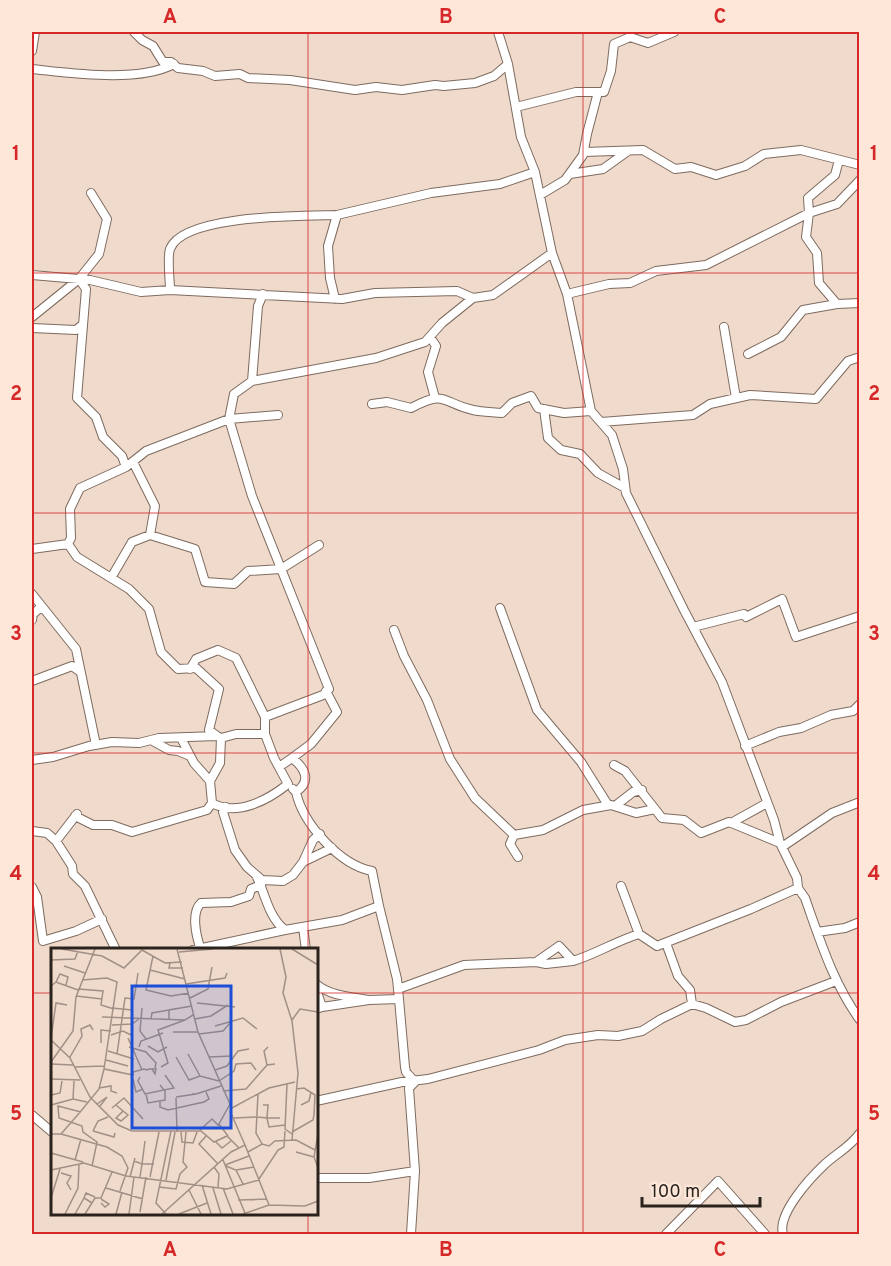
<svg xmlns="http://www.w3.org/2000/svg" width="891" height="1266" font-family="Overpass,sans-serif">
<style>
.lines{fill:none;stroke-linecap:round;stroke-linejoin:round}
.minor-casing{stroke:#7e6b5f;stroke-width:10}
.minor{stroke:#fff;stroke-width:8}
.grid{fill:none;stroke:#d62828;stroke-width:1.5;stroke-opacity:0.55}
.inset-road{fill:none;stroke:#a19086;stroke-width:1.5}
.view{fill:#1d4ed8;fill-opacity:0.15;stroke:#1d4ed8;stroke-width:3}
.inset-edge{fill:none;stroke:#2a221d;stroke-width:3}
.neatline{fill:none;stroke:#d62828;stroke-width:2}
.grid-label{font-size:20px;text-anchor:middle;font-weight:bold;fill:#d62828}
</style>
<rect width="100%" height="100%" fill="#f0dacc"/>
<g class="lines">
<g class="minor-casing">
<path id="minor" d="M134,32L142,40L153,46L163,62H171L178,68L203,71L215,76L240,74L248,78L290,80L355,90L376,87L402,90L435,85L444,86L475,83L494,76L508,64
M498,32L508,64L521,137L535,172L552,253L567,294L591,411L612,435L623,469L626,493L684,610L722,682L774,820L780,843L797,878L798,888L805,898C820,940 833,983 860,1020
M32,51L35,32
M32,69C71,73 138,83 174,64
M516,107L576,92H604L611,71L614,44L630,37L648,43L674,32
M584,152L643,150L675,169L691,167L716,175L745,166L764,154L801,150L860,165
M570,174L603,169L628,151
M540,195L565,180L583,155L587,134L598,92
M32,275L90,280L141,292L170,290L342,299L375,293L457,291L473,298L493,295L552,253
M79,279L86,289L77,398L96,417L103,437L122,456L126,467
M170,290C170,280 167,257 170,249C183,214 305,216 337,215
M567,294L609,284L630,283L656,271L706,265L809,213L837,204L860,180
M335,299L330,278L328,246L337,215L431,193L500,184L535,172
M837,304L819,283L817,253L806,237L809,213L808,198L835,175L839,160
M32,317L79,279L99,254L107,219L91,193
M724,327L736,398
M32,328L76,330L81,326
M430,337L436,346L428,372L435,398
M748,354L781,337L803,310L837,304L860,303
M252,381L258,306L263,294
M372,404L387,402L411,408C447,389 441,403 473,410C482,412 493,412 502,413L512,403L531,396L538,408L564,413L591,411
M544,409L548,438L561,450L580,454L598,473L625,488
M601,422L693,415L710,404L750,395L816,399L848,361L857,358L860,359
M150,535L195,549L205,582L234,584L248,571L281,569L319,545
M68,544L71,538L70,509L80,488L126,467L146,451L229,419L278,415
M32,549L68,544L77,557L129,589L149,609L161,652L178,669L196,668L219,689L209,730L217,736
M111,578L132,542L150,535L155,506L133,462
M32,594L76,649L96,745
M500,608L537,710L581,762L608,805
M32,620L33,614L41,607
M693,627L744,614L746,617L782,599L796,637L860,616
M394,630L404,656L427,700L450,759L475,798L514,835L543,830L583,810L611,805L636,813L655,809L662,818L684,820L701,833L729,822L780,843
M190,669L196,659L218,650L236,658L265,717V734
M32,681L72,666L79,671
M265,717L323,695L329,689L252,496L229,419L234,394L252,381L376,358L425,342L442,323L473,298
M151,740L169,750L178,751L190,756
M745,746L779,732L801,728L831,715L853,711L860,704
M292,758L311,744L337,712L326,691
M32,760L53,757L89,746L112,742L139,743L159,738L217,736L221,738L220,763L210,781L194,763L181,738
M614,765L625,771L655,809
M279,767L292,758C305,768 312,781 296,792L293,789
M210,781L212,803C237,817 268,800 288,784L274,758L265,734H236L221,738
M615,806L633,792L642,790
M226,807L223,812L235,850L247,867L262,880L283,881L293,875L303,862L332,848
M77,814L56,841L72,866L73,874L85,886L116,950
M75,816L93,825H112L132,832L207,810L212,803
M731,823L767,803
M32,831L47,833L56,841
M514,835L510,844L518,857
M782,847L832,813L860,802
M303,862L313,840L320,834
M257,877C265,894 269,918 285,930L342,920L379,906L372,871C340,865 303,824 296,792
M621,886L639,934
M32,887L37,897L43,941L76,931L102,919
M303,927L306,950
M817,932L845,928L860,922
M200,947C196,935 191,912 201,903L231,902L249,896L251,889L261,885
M193,950L285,930
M573,961C596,954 616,941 639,934L657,946L751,909L798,888
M316,984C330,996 352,997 369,1000L322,1007
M316,989L322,1007L316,1009
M398,989L464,965L536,962L559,946L573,961L546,964L536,962
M399,999L405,1067L406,1072L415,1082L409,1088L415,1171L411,1234
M369,1000L399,999L397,979L379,906
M692,1004L706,1008L735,1022L746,1020L781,1002L836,981
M316,1101L402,1082L428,1079L539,1050L565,1040L598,1035L618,1036L642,1031L661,1019L692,1004L690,990L678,976L666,943
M32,1115L52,1132
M316,1178H369L415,1171
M666,1234L718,1181L765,1234
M783,1234C777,1214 810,1178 825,1164C837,1153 850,1147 860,1133"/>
</g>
<use href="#minor" class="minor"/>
</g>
<path class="grid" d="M308,32V950M583,32V1234M32,273H860M32,513H860M32,753H860M32,993H52M316,993H860M308,1214V1234"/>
<g transform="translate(51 948)">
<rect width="267" height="267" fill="#f0dacc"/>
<path class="inset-road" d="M11,1L51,8L73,20L91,2L114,15L131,14M126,1L147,84L179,156L168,176L177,188M229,1L235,29L232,45L241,73L247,125L241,192M241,1L267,17M128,4L162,1M102,8L95,42L120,48L138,45M0,12L24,11L27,3M119,15L118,20H132M13,18L34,25M99,22L134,31M31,32L56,30L66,34L53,121M5,34L9,26L17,29L15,37M135,36L174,30L176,25M0,38L5,34L27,42M27,41L52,43L50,57L63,61M25,48L51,51M139,50L157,41L161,19M146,55L184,59M61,60L81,62M91,60L89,83L95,91M51,69L134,72L142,67M100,71L101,65L118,62M144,71L160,68L177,57M118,72V62L141,58M241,72L249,61L267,64M61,77L81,76L88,71M164,78L192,70L206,81M122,84H147M148,86L172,83L180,74M60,87L72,83L80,87M0,90L5,55L16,57M77,90L91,122M0,92L19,110L39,149L67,177L81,183H150L163,194L176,188L188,200M50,95V82L60,83M97,98L107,104L116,99M78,99L95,104L105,115L104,120M88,99L90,93L112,85M57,103L83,111M66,106L74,50L83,51L87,25M137,106L149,128M19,109L31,88L30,81L39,77L42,82M125,109L138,132L149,128L168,133M158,109L181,108M55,112L77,118M0,114L22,83L25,49L44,1M0,116L22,117M216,117L213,103L217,99M23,119L53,118M110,119L117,115L107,82L134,72M164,122L176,118L187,103L198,101M89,129L87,133L94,146L113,142M0,131L29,132M82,131L85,144L92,141M168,133L183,123L185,116L200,115L205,122M236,136L234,181L241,186M109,137L113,142L123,140L114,127M48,140L60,138V143L66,145M172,143L195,141L216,117L224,116M95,146L97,155L114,152V142M145,146L170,138M207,146L205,185L211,196M0,147L9,145L11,133M125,149L145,146H141M125,150L126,184M22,151L23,133M109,153V159L117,162L153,154L158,151L155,144M46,156L56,149L49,158M0,157L22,151L36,154M65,157L72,163L65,170L70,173L77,167L72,163M212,157H217L216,170H229M250,157L258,153L260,144M61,160L73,150L92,171M179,161L218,140L244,134M179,163L194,197M30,164L7,158L8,170L31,178L32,184L46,194L41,218M206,169L216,170L218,179L234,177M183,170L205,169M149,182L161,171L168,178M42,183L63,189L64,185M42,183L47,173L57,169M130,184L131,194L142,195L146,184M241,184L262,172L263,167L264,147L253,140L245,141M0,186H10L30,163L48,141L53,121L82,127V124L93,121L96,122L98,121H105L104,126L101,121M10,186L56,199L71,208L77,220L69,243M267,186L263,209L267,220M156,187L148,196L167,216M164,193L171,200L180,193M197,204L211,196L218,198L224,193L245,192L264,202M245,204L263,209M0,205L32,214M24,212L30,191M172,212L194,265M83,213L91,216L94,193M174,217L198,208M175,218L185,222L192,236M163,219L168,226L167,239M0,222L33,215L75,228L176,241L208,232M185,222L203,219M10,225L20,228L16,235L20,242M79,229L84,210M89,229L91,216H103M99,229L108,184M208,231L227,202L233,199L234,183M115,232L124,184M151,237L160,266M108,239L125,241L129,226L136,219L132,214L135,184M55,240L92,251M162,240L170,266M172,240L182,266M138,242L150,266M0,250L9,221M50,251L58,256L54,259L50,255M187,252L216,251M41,255L33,250L35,245L44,249M89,264L95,229M14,266L27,240L28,217M24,266L33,250M34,266L44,250H50L61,224M65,266L71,244M78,266L83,229M111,266L180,204L194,197L218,257L254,258L267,253M115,266L105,255L120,183M128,266L156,255M192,266L218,257"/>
<path class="view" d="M81,38H180V180H81Z"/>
<rect width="267" height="267" class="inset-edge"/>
</g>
<rect width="891" height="1266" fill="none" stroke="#fde7d9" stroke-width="66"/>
<path d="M642 1197v9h118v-9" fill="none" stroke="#2a221d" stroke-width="3"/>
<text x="651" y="1197" font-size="18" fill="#2a221d" stroke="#fde7d9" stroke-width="4.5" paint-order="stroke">100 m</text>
<rect x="33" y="33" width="825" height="1200" class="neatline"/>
<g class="grid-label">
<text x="170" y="23">A</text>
<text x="446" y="23">B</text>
<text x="720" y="23">C</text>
<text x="16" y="160">1</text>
<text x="874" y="160">1</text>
<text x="16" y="400">2</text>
<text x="874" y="400">2</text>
<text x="16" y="640">3</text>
<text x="874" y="640">3</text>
<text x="16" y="880">4</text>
<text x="874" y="880">4</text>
<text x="16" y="1120">5</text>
<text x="874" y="1120">5</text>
<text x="170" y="1256">A</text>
<text x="446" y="1256">B</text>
<text x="720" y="1256">C</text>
</g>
</svg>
